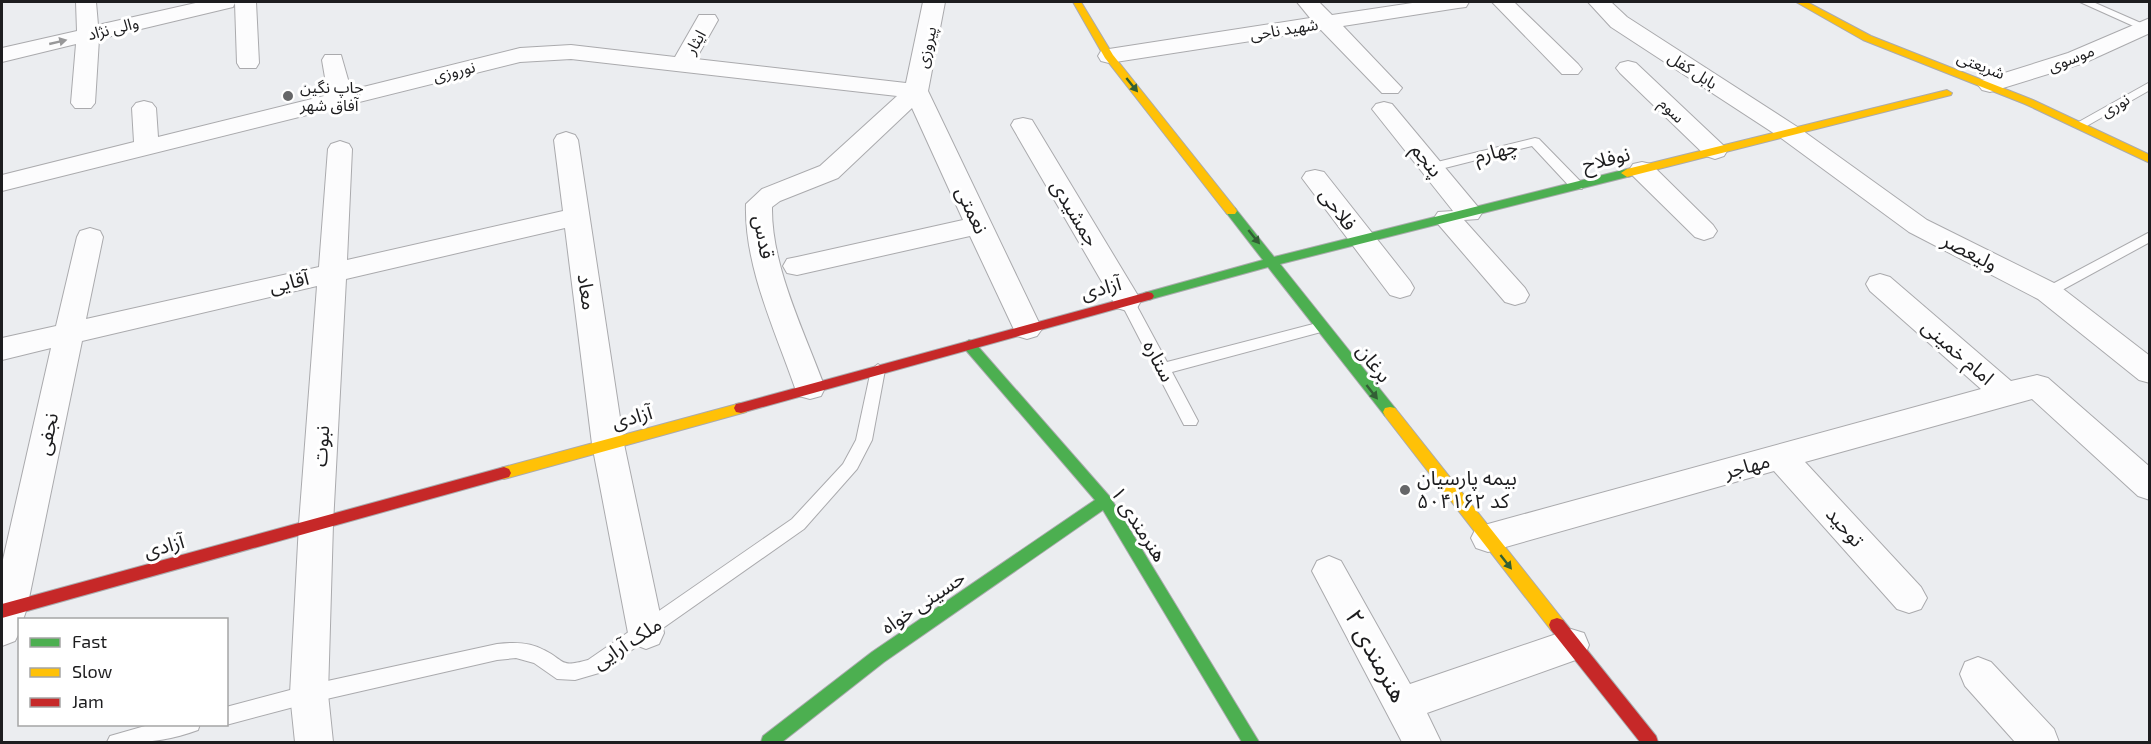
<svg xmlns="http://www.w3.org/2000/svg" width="2151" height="744" font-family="'Exo 2','Noto Sans Arabic',sans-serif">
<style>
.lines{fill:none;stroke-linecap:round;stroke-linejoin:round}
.lane-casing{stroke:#aaaaad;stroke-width:2}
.street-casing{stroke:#aaaaad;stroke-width:2}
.fast-casing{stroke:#aaaaad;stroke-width:2}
.slow-casing{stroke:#aaaaad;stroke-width:2}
.jam-casing{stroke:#aaaaad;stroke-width:2}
.lane{fill:#fcfcfd;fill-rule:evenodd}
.street{fill:#fcfcfd;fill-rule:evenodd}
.fast{fill:#4caf50;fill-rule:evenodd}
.slow{fill:#ffc107;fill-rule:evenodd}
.jam{fill:#c62828;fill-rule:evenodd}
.oneway{fill:#989899}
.oneway2{fill:#325f35}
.poi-dot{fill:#656668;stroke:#fff;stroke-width:2}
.labels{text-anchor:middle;stroke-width:6;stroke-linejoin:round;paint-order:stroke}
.far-street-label{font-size:16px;fill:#1d1d1f;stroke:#fff}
.far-poi-label{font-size:16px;fill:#1d1d1f;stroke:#fff;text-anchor:start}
.street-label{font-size:20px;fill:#1d1d1f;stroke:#fff}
.poi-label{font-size:20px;fill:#1d1d1f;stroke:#fff;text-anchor:start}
.near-street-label{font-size:24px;fill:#1d1d1f;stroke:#fff}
</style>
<rect width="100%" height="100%" fill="#ebedf0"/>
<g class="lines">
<g class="lane-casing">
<path id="lane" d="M2080,2H2093L2150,27L2140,29Z
M2150,82V90L2085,127L2081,128L2075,124Z
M1535,138L1539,139L1582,183L1583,186L1582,189H1572L1532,146L1433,171L1427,167L1429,164Z
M2150,232V242L2053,295L2048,297L2041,292L2043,289Z
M1127,296L1132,297L1167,362L1321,322L1328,327L1321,332L1172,372L1198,421L1196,425H1184L1120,301Z
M878,364L885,370L872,440L857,469L804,529L599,673L575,680L557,679L534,663L516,658L497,660L309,703L226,725L225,724L226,707L309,685L497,644C513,642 530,642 544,650C566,661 559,668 588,660L792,519L843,464L856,440L871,370Z
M152,724H200L198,730C169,741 137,744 107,742L110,736Z"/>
</g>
<g class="street-casing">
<path id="street" d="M76,2H96L98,25L200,2H256L259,63L256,68H240L237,63L235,3L233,7L99,39L95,103L91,108H75L71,103L76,44L2,62V48L77,31Z
M923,2H945L928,91L1042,329L1037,336L1027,339L1017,336L970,236L797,275L787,273L783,266L787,259L797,257L963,220L912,108L838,178L780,201L772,207C771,266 805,333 825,388L821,396L810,399L799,396L795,388C775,330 744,266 746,204L762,189L820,166L897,96L571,59L520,62L2,191V175L134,142L132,108L136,103L144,101L152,103L156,108L158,137L328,95L322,60L325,55H341L351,90L520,48L571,45L675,57L699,15H715L718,20L696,59L906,83Z
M1297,2H1319L1332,15L1419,2H1469L1466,7L1458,8L1343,26L1402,88L1398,93H1382L1321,30L1109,63L1101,61L1098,56L1101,51L1109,49L1310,18Z
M1492,2H1514L1578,64L1582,69L1578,74H1562Z
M1588,2H1611L1627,17L1799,128L1927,220L2058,285L2150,356V383L2139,380L2038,299L1909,232L1781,138L1611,27Z
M2150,18V33L2084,63L1990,92L1982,90L1978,85L1982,80L2068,53Z
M1628,61L1636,63L1724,146L1727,151L1724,156L1715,159L1706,156L1620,73L1616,68L1620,63Z
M1384,102L1392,104L1478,207L1482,213L1478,219L1464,220L1525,288L1529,295L1525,302L1515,305L1505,302L1438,224L1434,218L1438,212L1453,211L1372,109L1376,104Z
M1023,118L1032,120L1035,125L1137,294L1141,301L1137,308L1127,311L1117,308L1011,125L1014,120Z
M566,132L575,135L578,140L624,444L664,633L659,644L646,649L633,644L628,633L592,444L565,228L346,279L333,524L328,694L333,742H295L290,694L299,524L317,286L82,341L27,608L23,620H20V631L15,641L2,646V564L51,348L2,360V338L56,326L77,237L80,231L90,228L100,231L103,237L86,319L319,267L328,149L331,144L340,141L349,144L352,149L347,260L563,211L554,140L557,135Z
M1642,162L1651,164L1713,225L1717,231L1713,237L1704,240L1695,237L1633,176L1629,170L1633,164Z
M1315,170L1324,172L1410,281L1414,288L1410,295L1400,298L1390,295L1302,178L1306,172Z
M1880,274L1890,277L2011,381L2037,375L2048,378L2150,467V500L2138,496L2032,399L1805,462L1921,587L1927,598L1921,609L1909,613L1897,609L1774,471L1488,552L1476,548L1471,538L1476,528L1488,524L1981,389L1870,291L1866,284L1870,277Z
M1329,556L1341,561L1410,684L1571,629L1584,633L1589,645L1584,657L1427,713L1441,742H1402L1312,571L1317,561Z
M1978,657L1991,662L2054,729L2059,742H2015L1965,686L1960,674L1965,662Z"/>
</g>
<g class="fast-casing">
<path id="fast" d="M1627,169L1631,170V176L1280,264L1395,408L1397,412L1395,416H1385L1268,267L1148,300L1142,296L1144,293L1263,260L1225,211L1231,207L1235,208L1274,257Z
M969,340L974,342L1110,497L1259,742H1242L1103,510L884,662L782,742H761L763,736L872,652L1095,500L964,348L962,345Z"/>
</g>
<g class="slow-casing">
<path id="slow" d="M1073,2H1081L1113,55L1235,208L1237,211L1235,214H1227L1105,58Z
M1796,2H1807L1871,36L2033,100L2150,155V163L2025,104L1863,40Z
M1947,90L1952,93L1951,95L1627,177L1621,173L1627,169Z
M741,403L746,404L748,408L746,412L504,479L499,477L497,473L499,469L504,467Z
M1390,407L1395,408L1563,620L1565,625L1563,630L1557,632L1551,630L1385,416L1383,412L1385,408Z"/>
</g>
<g class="jam-casing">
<path id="jam" d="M1148,292L1152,293L1154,296L1152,299L741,413L736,412L734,408L736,404L741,403Z
M504,467L509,469L511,473L509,477L2,618V604Z
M1557,618L1563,620L1656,736L1658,742H1640L1551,630L1549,625L1551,620Z"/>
</g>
<use href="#lane" class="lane"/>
<use href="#street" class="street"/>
<use href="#fast" class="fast"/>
<use href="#slow" class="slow"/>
<use href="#jam" class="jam"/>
</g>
<defs><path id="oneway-solid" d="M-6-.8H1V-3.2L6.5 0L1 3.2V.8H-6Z" transform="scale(1.5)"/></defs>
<use class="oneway" href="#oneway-solid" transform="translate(58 42) rotate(-13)"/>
<g class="oneway2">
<use href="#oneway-solid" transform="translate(1132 85) rotate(51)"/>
<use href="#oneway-solid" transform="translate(1254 237) rotate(51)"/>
<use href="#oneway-solid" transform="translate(1372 392) rotate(52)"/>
<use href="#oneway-solid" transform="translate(1506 562) rotate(52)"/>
</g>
<g class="poi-dot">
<circle cx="288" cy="96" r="6"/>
<circle cx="1405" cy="490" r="6"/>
</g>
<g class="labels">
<g class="far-street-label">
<text transform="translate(113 28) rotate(-14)" y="6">والی نژاد</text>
<text transform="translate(1284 29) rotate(-9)" y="6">شهید ناحی</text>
<text transform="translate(695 42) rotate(-60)" y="6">ایثار</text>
<text transform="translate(926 47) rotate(-77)" y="6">پیروزی</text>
<text transform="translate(2071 58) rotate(-21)" y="6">موسوی</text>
<text transform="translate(1981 65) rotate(21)" y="6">شریعتی</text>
<text transform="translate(1693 70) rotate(33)" y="6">بابل کفل</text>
<text transform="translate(454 71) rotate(-14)" y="6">نوروزی</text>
<text transform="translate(2115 105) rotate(-30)" y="6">نوری</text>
<text transform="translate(1672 110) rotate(44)" y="6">سوم</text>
</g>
<g class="far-poi-label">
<text x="300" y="93">چاپ نگین<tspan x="300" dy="18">آفاق شهر</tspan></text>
</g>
<g class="street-label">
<text transform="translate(1496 151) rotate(-14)" y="7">چهارم</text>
<text transform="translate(1606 159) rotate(-14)" y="7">نوفلاح</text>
<text transform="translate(1427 160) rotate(51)" y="7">پنجم</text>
<text transform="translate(1338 209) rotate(53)" y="7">فلاحی</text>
<text transform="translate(972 210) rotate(65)" y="7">نعمتی</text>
<text transform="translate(1075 213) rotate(59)" y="7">جمشیدی</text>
<text transform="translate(764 237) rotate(80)" y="7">قدس</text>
<text transform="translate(1970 252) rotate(27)" y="7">ولیعصر</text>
<text transform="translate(289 282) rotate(-13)" y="7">آقایی</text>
<text transform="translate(1101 288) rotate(-15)" y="7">آزادی</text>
<text transform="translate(587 292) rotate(82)" y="7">معاد</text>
<text transform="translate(1958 352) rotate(41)" y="7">امام خمینی</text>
<text transform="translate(1159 361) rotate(62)" y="7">ستاره</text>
<text transform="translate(1374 363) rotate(52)" y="7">برغان</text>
<text transform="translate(632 417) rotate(-15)" y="7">آزادی</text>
<text transform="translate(47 434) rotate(-78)" y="7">نجفی</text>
<text transform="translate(321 446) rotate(-86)" y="7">نبوت</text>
<text transform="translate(1747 466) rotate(-15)" y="7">مهاجر</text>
<text transform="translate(1139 524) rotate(57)" y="7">هنرمندی ۱</text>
<text transform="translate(1845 527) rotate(48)" y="7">توحید</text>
<text transform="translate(164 546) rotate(-15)" y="7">آزادی</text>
<text transform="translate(923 602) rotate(-34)" y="7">حسینی خواه</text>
<text transform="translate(627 643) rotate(-33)" y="7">ملک آرایی</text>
</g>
<g class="poi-label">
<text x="1417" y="485">بیمه پارسیان<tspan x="1417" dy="23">کد ۵۰۴۱۶۲</tspan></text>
</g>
<g class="near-street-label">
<text transform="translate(1376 656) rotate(61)" y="8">هنرمندی ۲</text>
</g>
</g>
<rect width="2151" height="744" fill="none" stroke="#1d1d1f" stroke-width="6"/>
<rect x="18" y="618" width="210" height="108" fill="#ffffff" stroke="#a5a5a5" stroke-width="1.5"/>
<rect x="30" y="638" width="30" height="9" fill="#4caf50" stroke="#a5a5a5" stroke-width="1.5"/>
<text x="72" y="648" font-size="18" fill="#1d1d1f">Fast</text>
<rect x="30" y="668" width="30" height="9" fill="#ffc107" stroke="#a5a5a5" stroke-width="1.5"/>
<text x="72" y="678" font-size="18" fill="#1d1d1f">Slow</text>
<rect x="30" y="698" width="30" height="9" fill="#c62828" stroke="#a5a5a5" stroke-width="1.5"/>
<text x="72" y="708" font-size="18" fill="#1d1d1f">Jam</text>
</svg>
